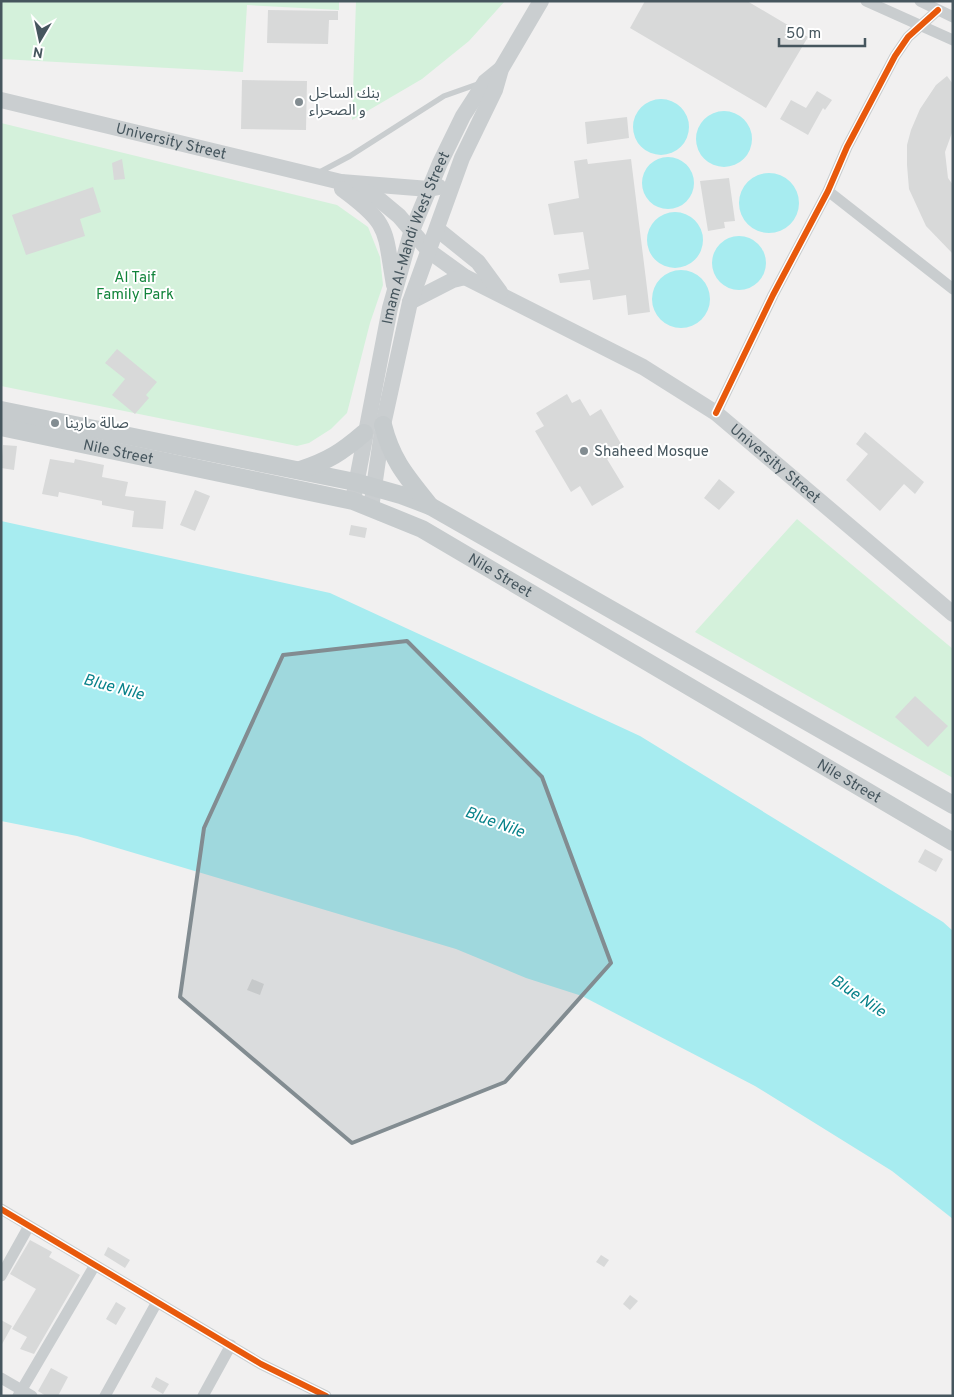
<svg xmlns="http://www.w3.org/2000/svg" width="954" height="1397" font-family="Overpass,'Noto Sans Arabic',sans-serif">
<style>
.green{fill:#d4f1db}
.water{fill:#a7ecf0}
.building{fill:#d8d9d9}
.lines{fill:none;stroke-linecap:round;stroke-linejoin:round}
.service{stroke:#c9cdcf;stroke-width:5.5}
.minor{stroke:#c9cdcf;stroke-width:11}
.secondary{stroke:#caced0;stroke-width:16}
.primary{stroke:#c6cbcd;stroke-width:18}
.cycleway-casing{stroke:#fff;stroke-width:9}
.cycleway{stroke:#e8590c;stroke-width:6}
.marked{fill:#828c91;fill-opacity:0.2;stroke:#828c91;stroke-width:4;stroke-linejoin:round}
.poi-dot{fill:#828c91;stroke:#fff;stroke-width:2}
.labels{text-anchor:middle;stroke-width:4;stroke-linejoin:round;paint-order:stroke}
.poi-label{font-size:15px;fill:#46565e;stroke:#fff;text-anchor:start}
.street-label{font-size:15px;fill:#46565e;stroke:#fff}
.park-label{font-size:15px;fill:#12843b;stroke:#fff}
.water-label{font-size:16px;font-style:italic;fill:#08828a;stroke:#fff}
</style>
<rect width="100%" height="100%" fill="#f1f0f0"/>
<path class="green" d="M1,1H339V10L247,5L243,72L1,59Z
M356,1H505L469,41L422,79L352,120Z
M1,123L337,205L368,227L380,257L383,285L370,323L347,413L331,429L309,443L297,446L1,386Z
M797,519L953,649V778L695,632Z"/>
<path class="water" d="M633 127a28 28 0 1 1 56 0a28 28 0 1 1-56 0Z
M696 139a28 28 0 1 1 56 0a28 28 0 1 1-56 0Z
M642 183a26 26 0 1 1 52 0a26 26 0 1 1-52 0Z
M739 203a30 30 0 1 1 60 0a30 30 0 1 1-60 0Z
M647 240a28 28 0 1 1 56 0a28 28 0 1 1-56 0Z
M712 263a27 27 0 1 1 54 0a27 27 0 1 1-54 0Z
M652 299a29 29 0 1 1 58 0a29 29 0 1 1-58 0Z
M1,521L330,593L640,736L943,922L953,931V1219L892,1171L755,1086L582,996L526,978L456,949L77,836L1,821Z"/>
<path class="building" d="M645,1H747L808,37L766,108L630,28Z
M268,10L338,11V20H329L328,44L267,43Z
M947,76L953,84V130L945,152L948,178L953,185V254L926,226L909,189L907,165V145L911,130L920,109L936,85Z
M242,80L307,81L306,130L241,129Z
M817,91L832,100L825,110L823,108L808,135L780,119L791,100L806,108Z
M627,117L629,138L587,144L585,122Z
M122,159L125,179L114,180L112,163Z
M587,159L588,164L631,159L650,312L628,315L626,295L593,300L590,280L560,283L558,274L589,269L583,232L554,235L548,204L579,198L574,161Z
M729,178L735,221L724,222L725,228L708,231L700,181Z
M93,187L101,212L80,219L85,236L26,255L12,215Z
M117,349L157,382L146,395L149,398L135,414L112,395L125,379L105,363Z
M567,394L572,403L580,399L590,416L601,409L624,449L607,459L624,487L592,506L580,486L571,492L535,431L544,426L536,413Z
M865,432L924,482L915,494L904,484L880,511L846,480L868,454L856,444Z
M3,445L17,446L14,470L1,468Z
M50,459L74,463L75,459L104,465L102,477L128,482L125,496L166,501L163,529L132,527L134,511L102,505V501L59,492L58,497L42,494Z
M719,479L735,492L719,510L704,498Z
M195,490L210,496L195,531L180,525Z
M351,525L367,528L365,538L349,535Z
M915,696L948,726L928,747L895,717Z
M925,849L943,859L936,872L918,862Z
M252,979L264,984L260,995L247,990Z
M30,1240L52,1252L49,1257L80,1275L34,1354L20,1349L27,1337L12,1329L36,1289L10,1274Z
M108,1247L130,1260L125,1268L104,1255Z
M601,1255L609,1260L604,1267L596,1262Z
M630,1295L638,1301L630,1310L623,1304Z
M116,1302L126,1308L116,1325L106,1319Z
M1,1320L12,1326L1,1346Z
M51,1368L68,1377L58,1396H46L38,1391Z
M156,1377L169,1384L163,1394L151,1387Z"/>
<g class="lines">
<path class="service" d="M318,173L350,156L444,96L478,84"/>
<path class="minor" d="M866,1L953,40
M920,1L953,17
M828,191L953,289
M716,413L773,295L828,191L847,147L895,56L908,37L938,10
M1,1209L261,1364L326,1396
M1,1276L29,1226
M1,1378L32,1396
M18,1396L95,1265
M105,1396L157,1302
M203,1396L231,1345"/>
<g class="secondary">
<path id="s1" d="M1,100L341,182L429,189L439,187"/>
<path id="s2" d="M341,182L375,196L399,216L429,251L465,277L643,367L716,413L953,614"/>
<path d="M342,189C391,225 384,229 394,285"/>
<path d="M437,229L478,262L500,292"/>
<path d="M410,302L453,280L465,277"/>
<path id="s3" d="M354,495L390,308L411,233L440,163L463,116L485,82L501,69"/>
<path d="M371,508L383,425L410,302L462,158L495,90L501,69L541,1"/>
</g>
<g class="primary">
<path d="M1,410L355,482L401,495L430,506L953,805"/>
<path d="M383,425C392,461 407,477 430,506"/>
<path id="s4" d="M1,427L353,501L422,529L953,842"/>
<path d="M300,470C328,461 342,452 364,433"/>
</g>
<g class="cycleway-casing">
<path id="cycleway" d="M716,413L773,295L828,191L847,147L895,56L908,37L938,10
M1,1209L261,1364L326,1396"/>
</g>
<use href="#cycleway" class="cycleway"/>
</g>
<path class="marked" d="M407,641L542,777L611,963L505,1082L352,1143L180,997L204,828L283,655Z"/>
<g class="poi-dot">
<circle cx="299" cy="102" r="5"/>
<circle cx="55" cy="423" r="5"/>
<circle cx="584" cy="451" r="5"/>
</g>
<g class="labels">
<g class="poi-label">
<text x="309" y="98">بنك الساحل<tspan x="309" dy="17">و الصحراء</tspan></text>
<text x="65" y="428">صالة مارينا</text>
<text x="594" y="456">Shaheed Mosque</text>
</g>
<g class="street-label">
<text dy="5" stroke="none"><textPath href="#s1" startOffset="175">University Street</textPath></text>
<text dy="5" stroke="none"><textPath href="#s3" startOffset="265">Imam Al-Mahdi West Street</textPath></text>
<text dy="5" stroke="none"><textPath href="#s4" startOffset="120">Nile Street</textPath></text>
<text dy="5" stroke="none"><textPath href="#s2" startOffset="522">University Street</textPath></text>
<text dy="5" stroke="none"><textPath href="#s4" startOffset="525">Nile Street</textPath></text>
<text dy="5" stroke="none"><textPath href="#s4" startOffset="930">Nile Street</textPath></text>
</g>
<g class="park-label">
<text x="135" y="282">Al Taif<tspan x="135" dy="17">Family Park</tspan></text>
</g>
<g class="water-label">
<text transform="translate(114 686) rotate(15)" y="6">Blue Nile</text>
<text transform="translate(495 821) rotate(20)" y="6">Blue Nile</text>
<text transform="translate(859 995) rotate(34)" y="6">Blue Nile</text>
</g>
</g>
<rect width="954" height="1397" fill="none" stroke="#46565e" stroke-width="5"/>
<g transform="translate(40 40) rotate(189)" stroke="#ffffff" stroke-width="4" paint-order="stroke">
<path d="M0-4L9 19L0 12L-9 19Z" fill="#46565e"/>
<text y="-8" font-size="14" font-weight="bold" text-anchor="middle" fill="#46565e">N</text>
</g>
<path d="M779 38v8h86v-8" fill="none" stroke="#46565e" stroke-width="2.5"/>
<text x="786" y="38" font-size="15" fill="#46565e" stroke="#ffffff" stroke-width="4" paint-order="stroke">50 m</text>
</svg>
